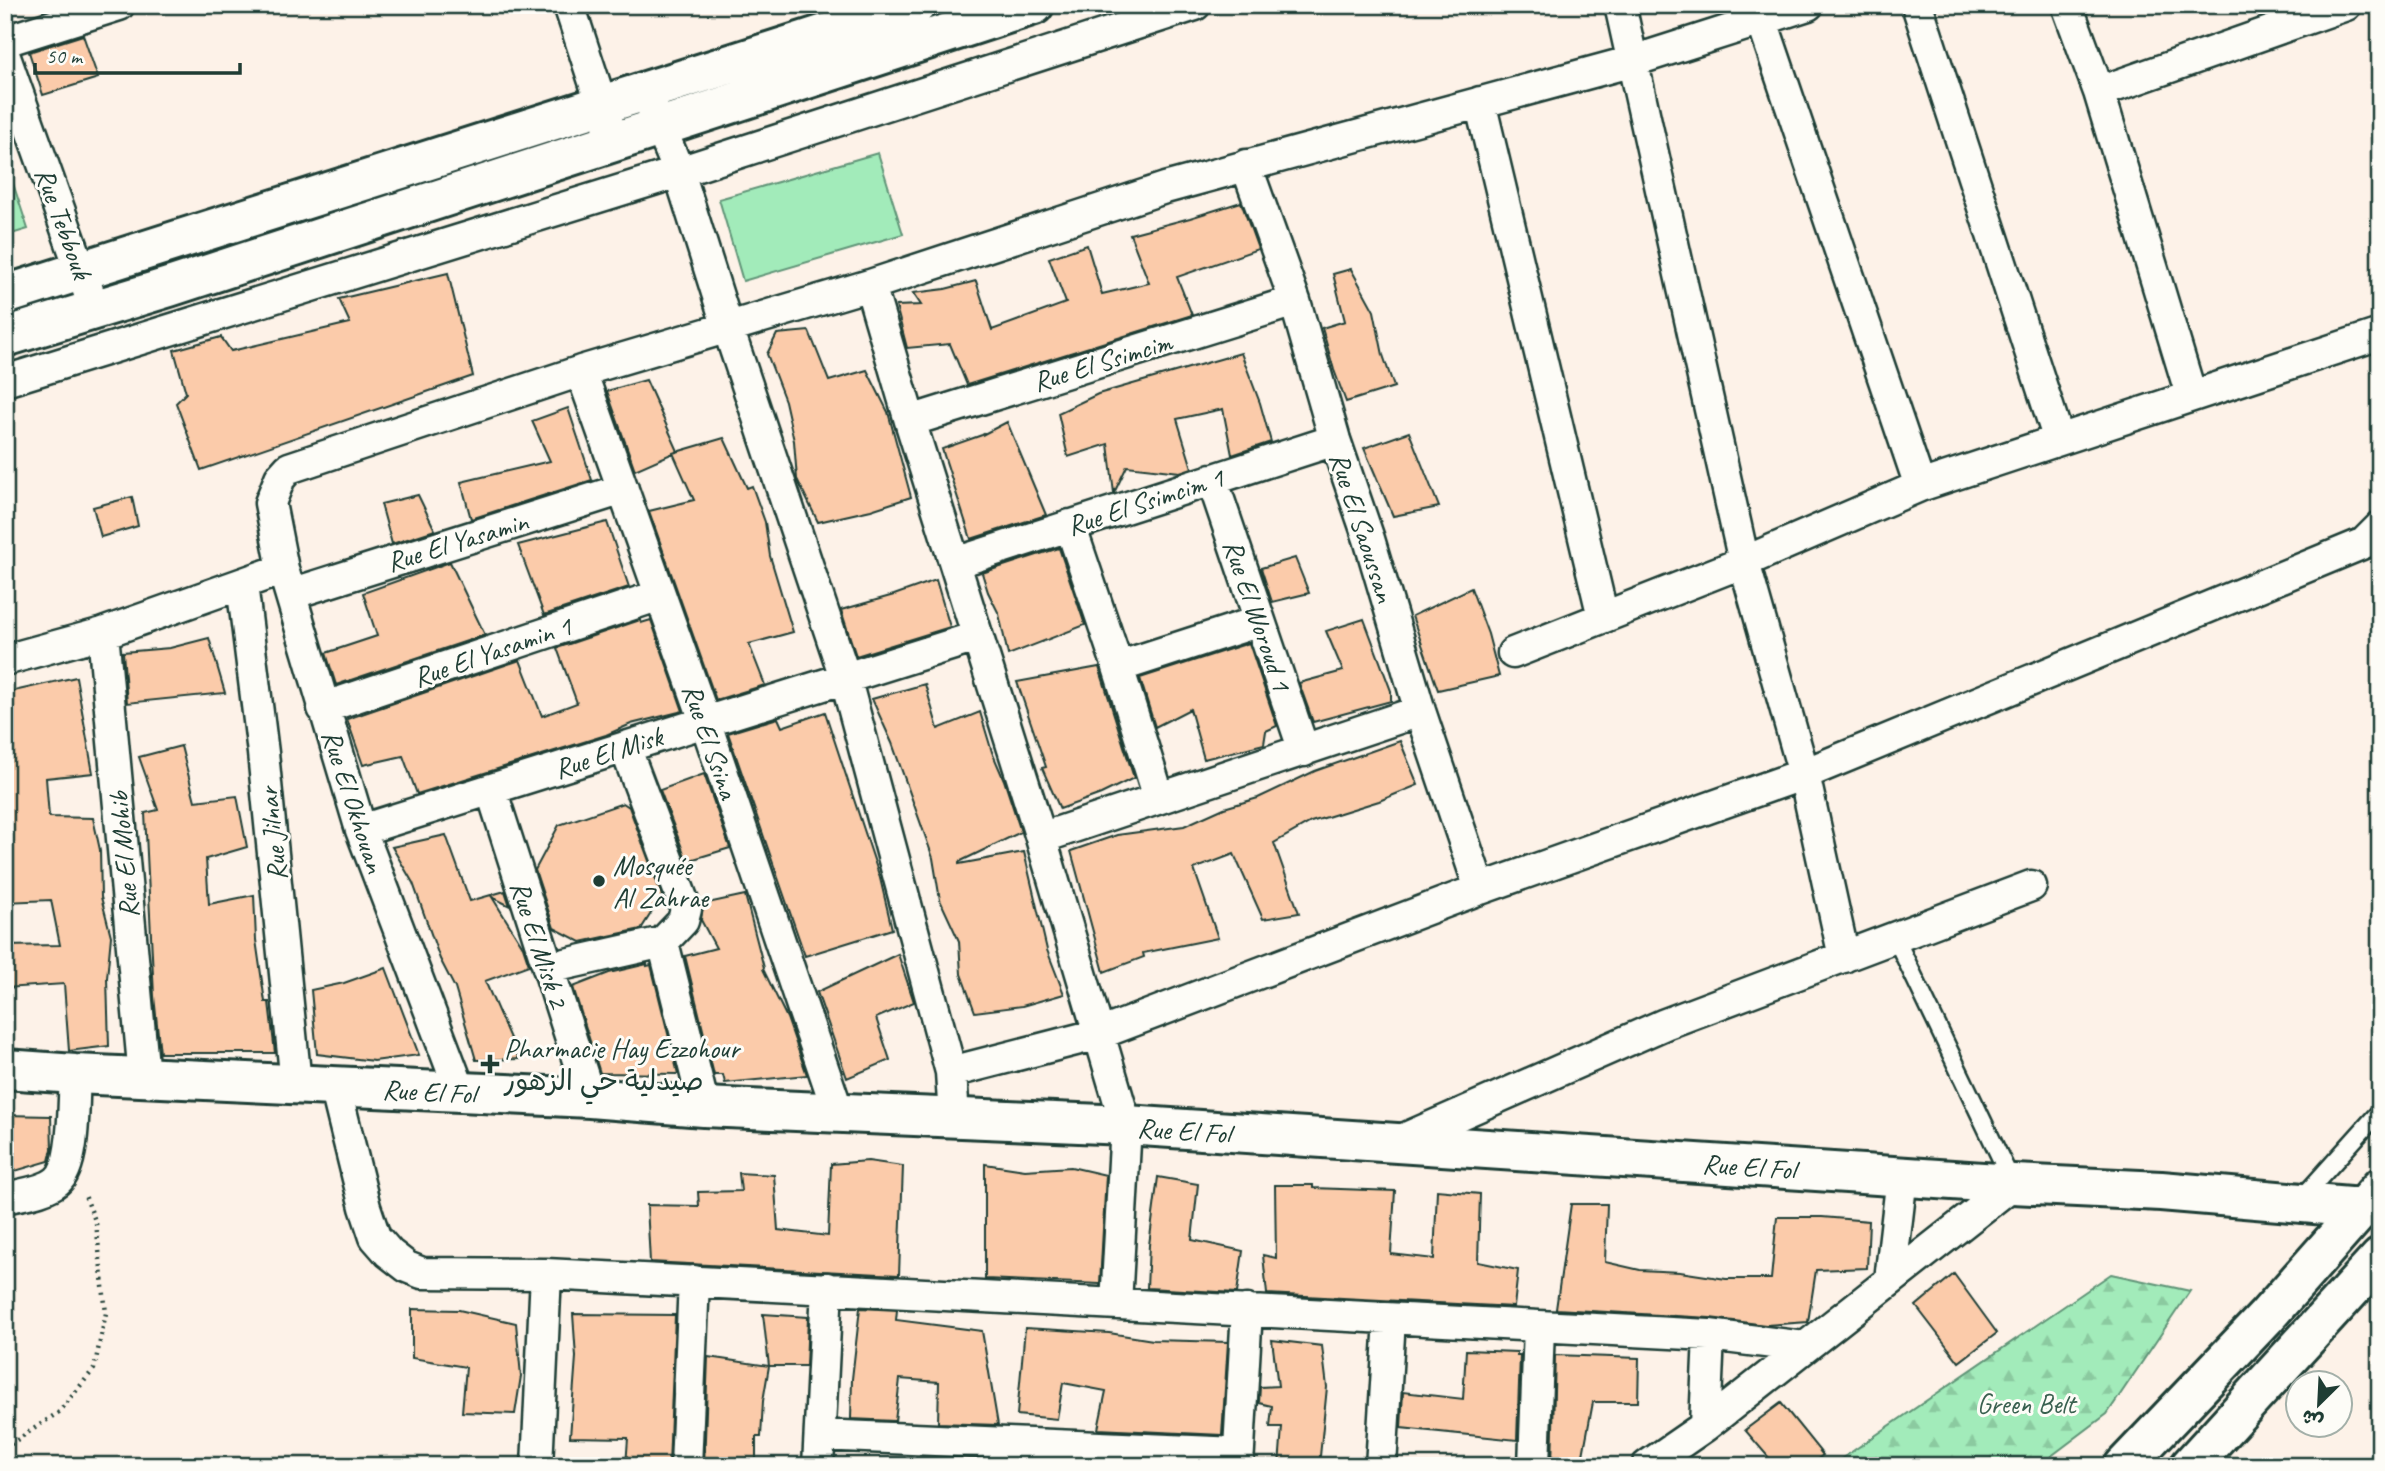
<svg xmlns="http://www.w3.org/2000/svg" width="2385" height="1471" font-family="Caveat,'Playpen Sans Arabic',sans-serif">
<style>
.grass{fill:#a2ebba;stroke:#609477;stroke-width:2}
.forest{fill:url(#forest-firs);stroke:#609477;stroke-width:2}
.building{fill:#fbcbaa;stroke:#1f3d34;stroke-width:2}
.lines{fill:none;stroke-linecap:round;stroke-linejoin:round}
.service-casing{stroke:#1f3d34;stroke-width:21}
.minor-casing{stroke:#1f3d34;stroke-width:35}
.tertiary-casing{stroke:#1f3d34;stroke-width:44}
.primary-casing{stroke:#1f3d34;stroke-width:44}
.trunk-casing{stroke:#1f3d34;stroke-width:44}
.path{stroke:#1f3d34;stroke-width:4.5;stroke-dasharray:2 5;stroke-linecap:butt}
.service{stroke:#fdfcf7;stroke-width:16}
.minor{stroke:#fdfcf7;stroke-width:30}
.tertiary{stroke:#fdfcf7;stroke-width:38}
.primary{stroke:#fdfcf7;stroke-width:38}
.trunk{stroke:#fdfcf7;stroke-width:38}
.poi-dot{fill:#1f3d34;stroke:#fdfcf7;stroke-width:2.5}
.labels{text-anchor:middle;stroke-width:6;stroke-linejoin:round;paint-order:stroke}
.street-label{font-size:28px;fill:#1f3d34;stroke:#fdfcf7}
.poi-label{font-size:28px;fill:#1f3d34;stroke:#fdfcf7;text-anchor:start}
.park-label{font-size:28px;fill:#39604f;stroke:#fdfcf7}
</style>
<defs>
<pattern id="forest-firs" width="22" height="20" patternUnits="userSpaceOnUse" patternTransform="scale(1.75)"><rect width="22" height="20" fill="#a2ebba"/><path d="M5 1l3.5 6h-7zM16 11l3.5 6h-7z" fill="#8bcaa0"/></pattern>
</defs>
<rect width="100%" height="100%" fill="#fdf2e8"/>
<filter id="ink" filterUnits="userSpaceOnUse"><feTurbulence type="fractalNoise" baseFrequency=".0143" numOctaves="2"/><feDisplacementMap in="SourceGraphic" scale="14" xChannelSelector="R" yChannelSelector="G"/><feConvolveMatrix kernelMatrix="1 2 1 2 8 2 1 2 1" color-interpolation-filters="sRGB"/></filter>
<g filter="url(#ink)">
<path class="grass" d="M878,153L903,234L743,281L719,199Z
M5,159L28,229L5,236Z"/>
<path class="forest" d="M2111,1274L2190,1291L2107,1414L2038,1466H1831Z"/>
<path class="building" d="M83,35L98,78L43,95L29,52Z
M1241,202L1258,249L1177,277L1192,315L967,385L950,344L907,348L896,306L921,305L913,293L945,289L976,281L992,330L1066,303L1049,258L1087,245L1102,294L1149,283L1130,234L1190,218Z
M1351,269L1374,311L1383,355L1394,387L1346,402L1334,370L1322,328L1345,321L1333,274Z
M448,273L473,376L201,470L176,403L186,393L174,350L221,337L231,351L350,323L339,299Z
M809,331L829,381L867,370L888,412L911,497L871,510L818,522L797,479L794,441L785,401L767,354L777,334Z
M1241,353L1260,403L1271,442L1232,455L1223,409L1177,419L1192,468L1180,472L1127,466L1114,493L1108,444L1068,457L1058,413L1098,394Z
M646,380L678,451L635,470L607,391Z
M568,408L592,480L471,519L461,482L550,461L532,421Z
M1007,422L1046,515L971,539L942,449L982,435Z
M1409,432L1439,507L1393,516L1364,448Z
M724,438L747,488L752,486L765,522L770,556L793,632L749,644L765,685L716,700L649,511L694,500L673,453Z
M418,495L435,530L392,544L381,504Z
M132,497L138,526L101,537L93,507Z
M607,522L629,587L544,615L518,545Z
M1059,548L1085,625L1008,655L999,614L988,592L982,573Z
M1295,558L1309,593L1272,602L1261,568Z
M450,562L485,635L336,685L326,653L377,636L363,593Z
M936,580L950,627L856,656L841,610L894,595Z
M1471,588L1488,634L1499,676L1438,690L1412,616Z
M1364,619L1391,691V701L1313,722L1299,683L1343,671L1326,631Z
M640,620L641,623L651,620L683,711L631,724L606,735L417,794L403,756L363,765L347,719L520,660L542,716L577,703L557,648Z
M209,638L225,693L127,703L123,652L170,648Z
M1249,643L1277,726L1266,731L1264,744L1204,759L1190,709L1155,727L1140,678Z
M1099,667L1134,778L1101,794L1060,809L1042,768L1046,767L1017,682Z
M76,677L93,773L46,778L49,817L93,818L100,850L101,897L111,936L107,978L109,1046L69,1051L64,984L5,988V946L60,945L51,900L5,902V693Z
M925,684L938,729L980,712L992,752L1004,780L1021,832L959,862V864L1024,852L1047,950L1064,994L1022,1006L975,1012L961,974L959,941L940,900L933,858L892,743L872,699Z
M825,712L880,878L892,929L805,956L728,733L778,718L782,727Z
M1400,741L1418,785L1379,801L1311,822L1274,843L1299,913L1263,919L1234,854L1194,869L1218,938L1143,953L1144,957L1104,972L1071,851L1117,835L1184,826L1224,808L1258,798L1315,771Z
M181,746L195,801L237,796L247,847L206,859L209,904L254,895L256,940L265,1002H269L275,1053H160L154,996L145,813L158,810L139,757Z
M704,774L730,848L687,861L660,790Z
M623,803L629,807L662,896L641,929L581,942L554,928L535,870L559,825Z
M446,835L470,901L505,891L510,906L492,897L523,947L529,965L485,981L519,1059L476,1060L455,988L440,959L413,883L392,847Z
M745,895L764,968L763,969L787,1018L807,1075L725,1083L723,1075H714L685,956L716,948L701,920L703,904Z
M898,954L914,1002L876,1018L890,1060L847,1078L817,992Z
M647,964V966L651,965L678,1074L600,1073L573,987L609,973Z
M386,968L419,1055L374,1061L317,1054L311,990L344,983Z
M5,1115L51,1116L52,1149L49,1161L5,1174Z
M868,1161L903,1166L899,1275L650,1262L647,1205L699,1206L698,1192L741,1191L739,1173L774,1175L778,1230L828,1236L831,1164Z
M985,1164L1025,1170L1071,1167L1106,1175L1100,1284L985,1279Z
M1158,1177L1198,1184L1192,1240L1243,1251L1237,1293L1147,1288L1149,1245Z
M1275,1185H1313V1188L1395,1191L1391,1254L1434,1259L1437,1190L1480,1194L1478,1262L1518,1270L1514,1307L1267,1294L1263,1255L1276,1258Z
M1571,1204H1607L1605,1262L1640,1270L1680,1272L1726,1279H1771L1777,1217H1822L1869,1221L1867,1268L1816,1270L1808,1322L1766,1325L1710,1318L1556,1309Z
M1954,1274L1997,1333L1959,1362L1916,1306Z
M860,1308L897,1310L896,1320L982,1331L998,1425L938,1423L939,1382L900,1379L895,1421L851,1419L852,1379Z
M412,1309L459,1310L516,1323L521,1376L515,1414L462,1412L466,1367L412,1358Z
M573,1314L675,1315L669,1466H626L628,1438L570,1437L576,1357Z
M763,1314L808,1317L806,1366H769Z
M1025,1328L1109,1333L1153,1340L1228,1342L1222,1435L1098,1429L1106,1391L1063,1383L1057,1419L1017,1415Z
M1272,1340L1322,1346L1327,1387L1319,1466H1279L1282,1427H1270L1272,1406L1259,1403L1260,1387L1278,1386Z
M1466,1350L1517,1352V1355H1520L1517,1440L1401,1428L1403,1392L1463,1399Z
M1555,1355L1639,1358L1638,1402H1593L1581,1466H1552Z
M708,1357L769,1366L763,1401L761,1437H756V1466H704Z
M1781,1403L1823,1455L1809,1466H1776L1745,1430Z"/>
<g class="lines">
<g class="service-casing">
<path id="service" d="M1895,937L2012,1182
M2300,1200L2380,1111"/>
</g>
<g class="minor-casing">
<path id="minor" d="M569,5L608,124
M1620,5L1744,562L1804,774L1844,957
M1917,5L2059,440
M2067,5L2099,92L2191,395
M1762,21L1920,486
M5,41L119,5
M5,57L95,310
M2099,92L2346,5
M1480,102L1603,617
M652,107L679,172L728,328L845,677L951,1072L954,1118
M1246,165L1295,301L1335,440L1369,539L1420,711L1480,889
M870,285L910,421L1041,838L1126,1125L1116,1304
M581,371L705,721L838,1112
M5,381L679,172L1195,5
M910,421L1295,301
M1212,479L1304,751
M1070,525L1118,667L1159,798
M955,563L1335,440
M242,584L263,753L296,1084
M291,594L623,489
M103,633L144,1077
M1513,653L1744,562L1920,486L2380,334
M5,660L103,633L283,569
M1118,667L1260,621
M323,708L660,595
M625,747L686,909L683,921L663,942L704,1107
M491,789L590,1098
M361,830L976,637
M1041,838L1420,711
M548,968L663,942
M951,1072L1099,1034L1480,889L1804,774L2364,543L2380,527
M335,1086L365,1207L375,1237L389,1253L407,1267L422,1273L546,1274L1709,1335L1805,1347
M461,1093L361,830L283,569L270,503L280,478L289,468L581,371L870,285L1165,188L1633,61L1808,5
M1399,1141L1665,1024L2031,886
M5,1198C21,1194 44,1192 57,1181C76,1165 73,1099 75,1074
M1890,1280L1902,1176
M1705,1426L1709,1335
M820,1435L1238,1453
M537,1466L546,1274
M686,1466L694,1281
M818,1466L827,1288
M1238,1466L1247,1310
M1381,1466L1390,1319
M1534,1466L1539,1327
M1647,1466L1705,1426L2013,1184"/>
</g>
<g class="tertiary-casing">
<path id="tertiary" d="M5,1069L75,1074L590,1098L704,1107L1126,1125L2013,1184L2161,1191L2361,1208"/>
</g>
<g class="primary-casing">
<path id="primary" d="M5,295L916,5
M5,337L169,287L1034,5"/>
</g>
<g class="trunk-casing">
<path id="trunk" d="M2124,1466L2266,1317L2380,1188
M2190,1466L2380,1258"/>
</g>
<path class="path" d="M5,1448L59,1412L94,1369L106,1313L96,1223L84,1193"/>
<use href="#service" class="service"/>
<use href="#minor" class="minor"/>
<use href="#tertiary" class="tertiary"/>
<use href="#primary" class="primary"/>
<use href="#trunk" class="trunk"/>
</g>
</g>
<g class="poi-dot">
<circle cx="599" cy="881" r="7"/>
<path d="M486.5 1053.5h7v7h7v7h-7v7h-7v-7h-7v-7h7z"/>
</g>
<g class="labels">
<g class="street-label">
<text transform="translate(64 223) rotate(70)" y="10">Rue Tebbouk</text>
<text transform="translate(1102 361) rotate(-17)" y="10">Rue El Ssimcim</text>
<text transform="translate(1145 501) rotate(-18)" y="10">Rue El Ssimcim 1</text>
<text transform="translate(1363 527) rotate(72)" y="10">Rue El Saoussan</text>
<text transform="translate(457 541) rotate(-17)" y="10">Rue El Yasamin</text>
<text transform="translate(1258 615) rotate(71)" y="10">Rue El Woroud 1</text>
<text transform="translate(492 651) rotate(-19)" y="10">Rue El Yasamin 1</text>
<text transform="translate(711 741) rotate(71)" y="10">Rue El Ssina</text>
<text transform="translate(608 752) rotate(-18)" y="10">Rue El Misk</text>
<text transform="translate(354 801) rotate(72)" y="10">Rue El Okhouan</text>
<text transform="translate(272 834) rotate(-96)" y="10">Rue Jilnar</text>
<text transform="translate(123 855) rotate(-95)" y="10">Rue El Mohib</text>
<text transform="translate(540 944) rotate(72)" y="10">Rue El Misk 2</text>
<text transform="translate(429 1091) rotate(3)" y="10">Rue El Fol</text>
<text transform="translate(1184 1130) rotate(4)" y="10">Rue El Fol</text>
<text transform="translate(1749 1166) rotate(4)" y="10">Rue El Fol</text>
</g>
<g class="poi-label">
<text x="613" y="875">Mosquée<tspan x="613" dy="32">Al Zahrae</tspan></text>
<text x="504" y="1058">Pharmacie Hay Ezzohour<tspan x="504" dy="32">صيدلية حي الزهور</tspan></text>
</g>
<g class="park-label">
<text x="2026" y="1413">Green Belt</text>
</g>
</g>
<rect width="2385" height="1471" fill="none" stroke="#fdfcf7" stroke-width="28"/>
<rect x="14" y="14" width="2357" height="1443" fill="none" stroke="#1f3d34" stroke-width="2.5" filter="url(#ink)"/>
<g transform="translate(2319 1404) rotate(204)"><circle r="33" fill="#fdfcf7" stroke="#a4b0a9" stroke-width="2"/>
<path d="M0-5L12 26L0 18L-12 26Z" fill="#1f3d34"/>
<text y="-10" font-size="19" font-weight="bold" text-anchor="middle" fill="#1f3d34">ش</text>
</g>
<path d="M35 63v10h205v-10" fill="none" stroke="#1f3d34" stroke-width="3.5"/>
<text x="46" y="63" font-size="21" fill="#1f3d34" stroke="#fdfcf7" stroke-width="5" paint-order="stroke">50 m</text>
</svg>
